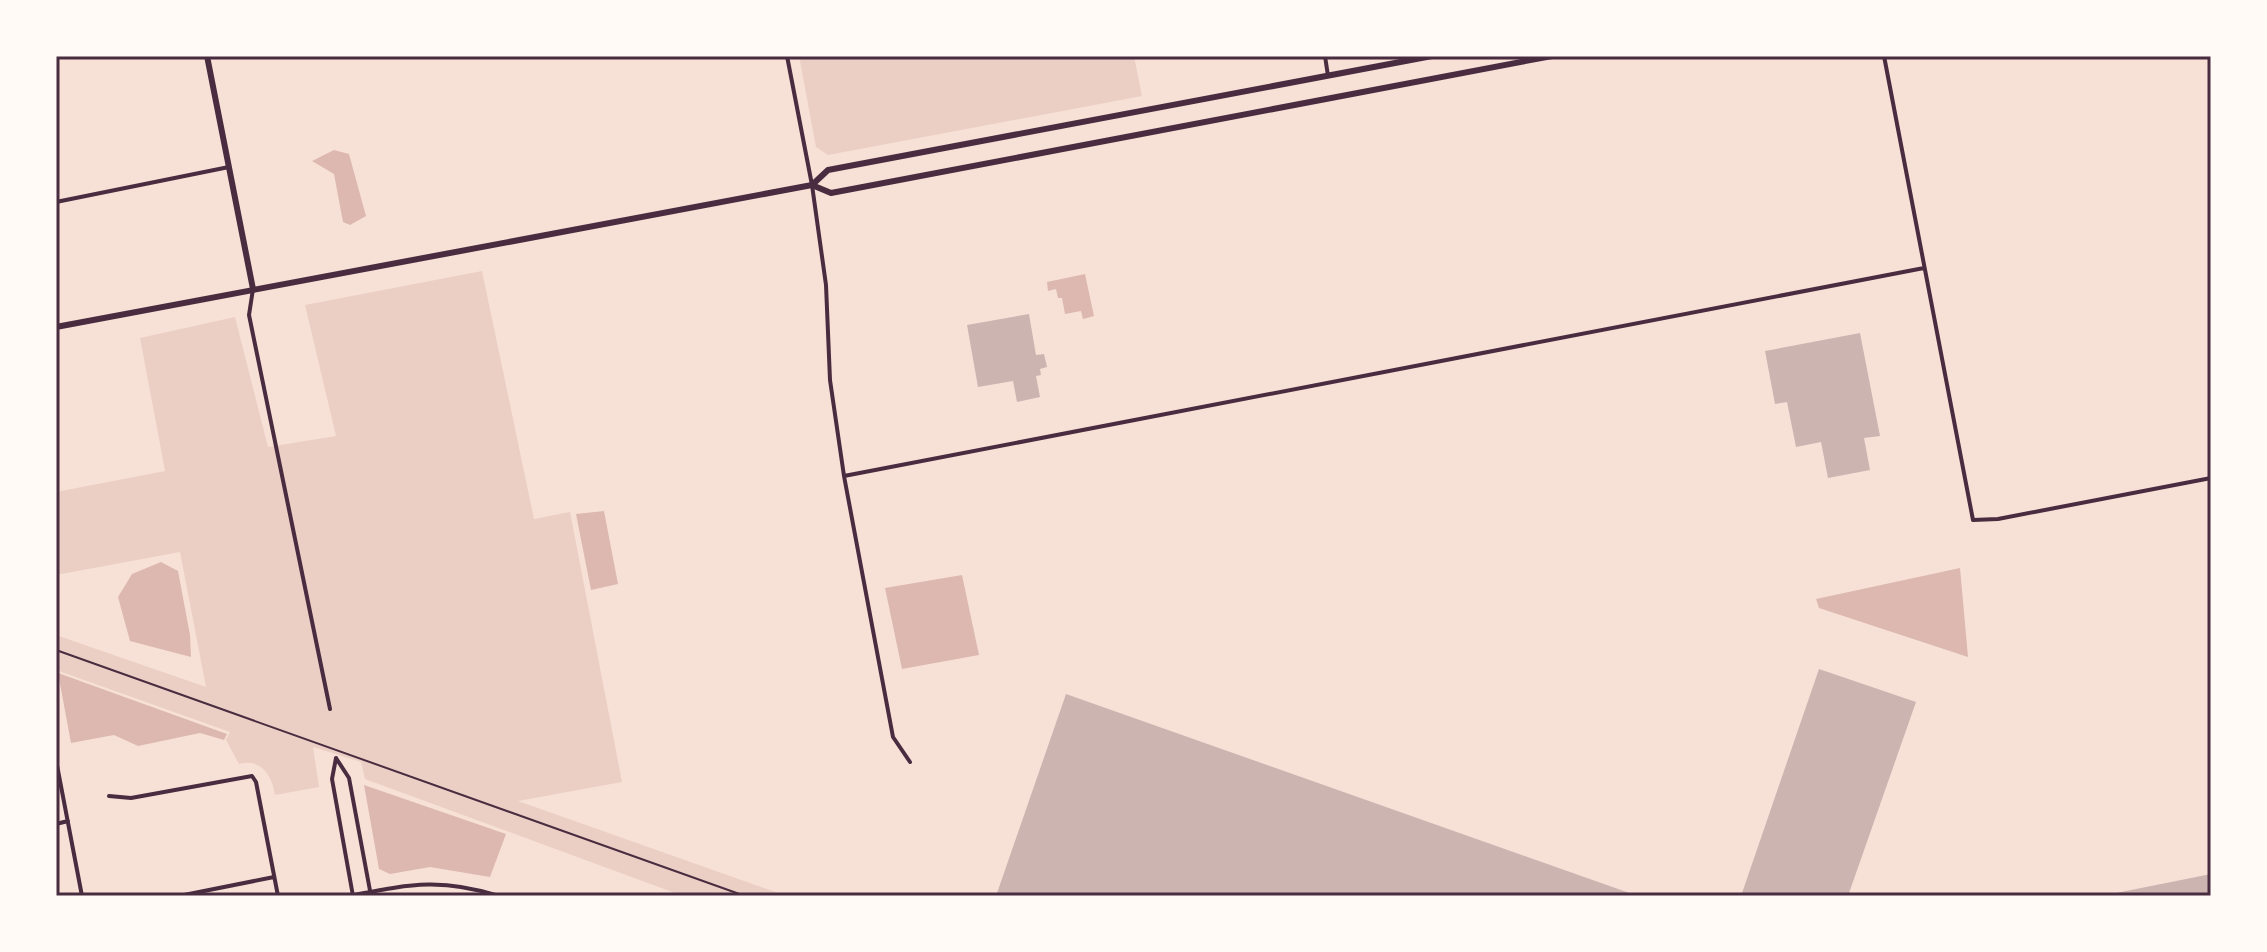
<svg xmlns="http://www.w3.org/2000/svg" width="2267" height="952" font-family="Manrope,sans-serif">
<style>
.green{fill:#ebcfc5}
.water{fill:#dcb8b0}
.building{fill:#ccb4b1}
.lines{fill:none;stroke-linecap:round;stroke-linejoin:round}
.path{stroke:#4a2c40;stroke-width:2}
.minor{stroke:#4a2c40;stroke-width:4}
.secondary{stroke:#4a2c40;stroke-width:6}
.primary{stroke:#4a2c40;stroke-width:6}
.neatline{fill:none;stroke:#4a2c40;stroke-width:3}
</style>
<rect width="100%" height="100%" fill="#f7e1d7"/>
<path class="green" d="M799,56H1134L1142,96L828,155L816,147Z
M482,271L534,519L570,512L622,782L518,801L787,896H683L365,779L361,762L313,747L319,787L275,795C272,775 261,758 239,764L226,740L230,732L56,670V635L206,687L180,552L56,575V492L165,471L140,338L235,317L268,447L336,436L305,305Z"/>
<path class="water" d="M334,150L349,154L366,216L350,225L343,222L334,174L312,161Z
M1085,274L1094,316L1083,319L1081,311L1065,314L1062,298H1058L1056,289L1048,291L1047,282Z
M604,511L618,584L591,590L576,514Z
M161,562L178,571L190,635L191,657L130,641L118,597L132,574Z
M1960,568L1968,657L1819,608L1816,599Z
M962,575L979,655L902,669L885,588Z
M58,673L227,734L224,740L200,733L138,746L114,735L71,743Z
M364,785L506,834L490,877L430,867L390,874L379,869Z"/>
<path class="building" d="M1029,314L1036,355L1044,354L1047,367L1040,369L1041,375L1036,376L1040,397L1017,402L1013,381L978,387L967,325Z
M1860,333L1880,436L1864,438L1870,470L1828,478L1821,442L1796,447L1787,402L1775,404L1765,351Z
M1819,669L1916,702L1848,896H1741Z
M1066,694L1638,896H996Z
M2211,874V896H2106V895Z"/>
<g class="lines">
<path class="path" d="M56,650L745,896"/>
<path class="minor" d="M787,56L812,185L826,285L830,380L844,476L893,737L910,762
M1325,56L1328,76
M1884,56L1973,520L1998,519L2211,478
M56,202L229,167
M253,289L249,315L330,709
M844,476L1924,268
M336,758L349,778L371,896
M336,758L332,779L353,896
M56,760L82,896
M109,796L131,798L252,776L256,782L278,896
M56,824L68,821
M353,895C412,884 441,878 499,896
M179,896L274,877"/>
<path class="secondary" d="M207,56L253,289"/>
<path class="primary" d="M812,185L828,170L1432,56
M56,327L812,185L831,193L1552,56"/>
</g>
<rect width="2267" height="952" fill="none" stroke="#fffaf5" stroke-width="116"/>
<rect x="58" y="58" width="2151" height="836" class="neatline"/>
</svg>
